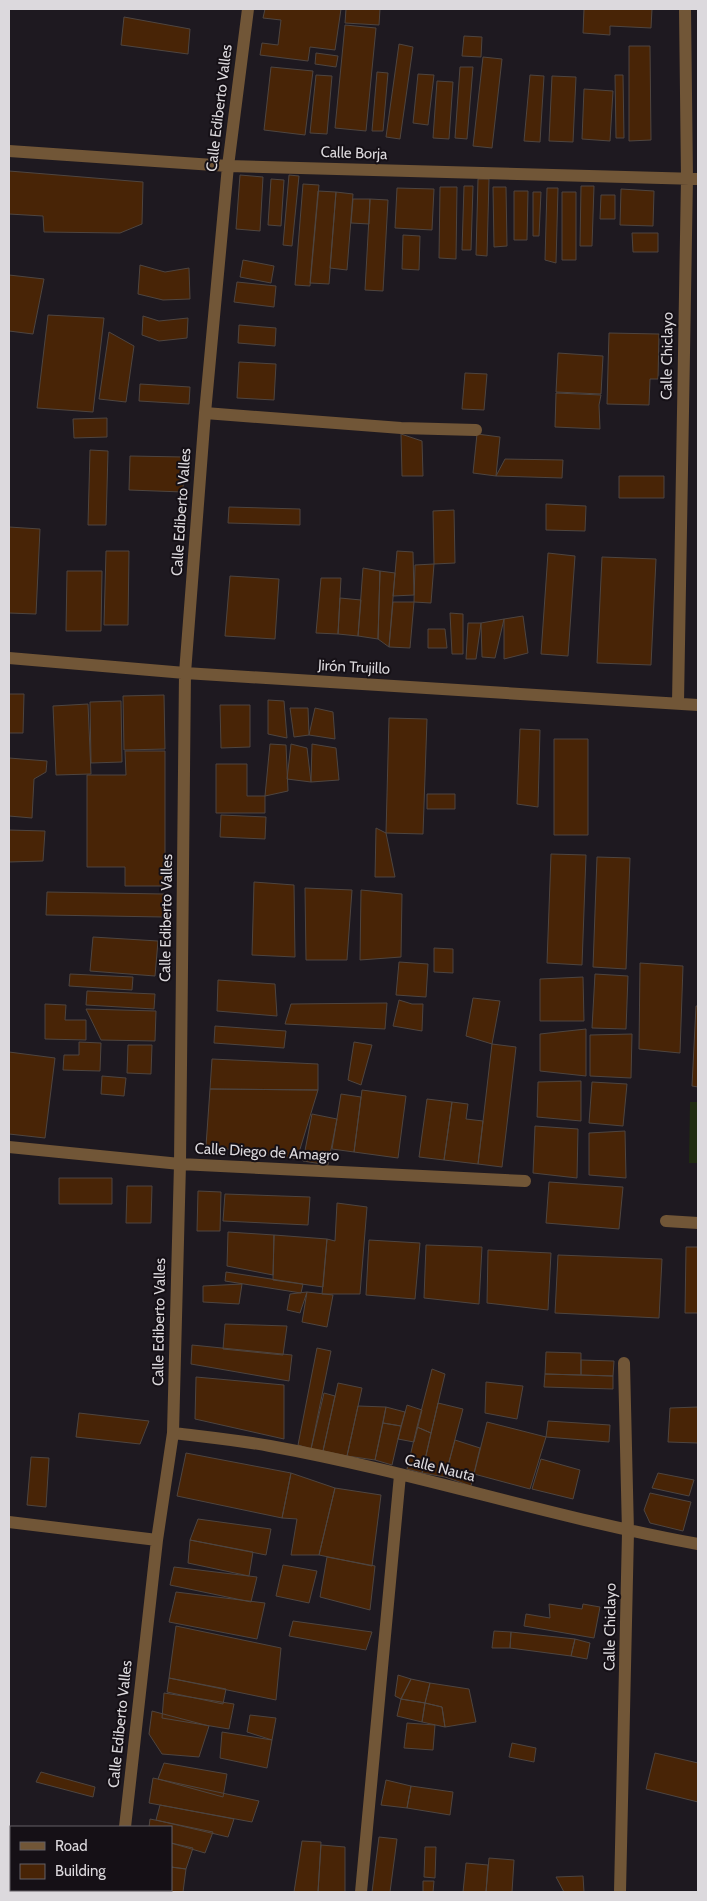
<svg xmlns="http://www.w3.org/2000/svg" width="707" height="1901" font-family="Cabin,sans-serif">
<style>
.green{fill:#202c11}
.building{fill:#482406;stroke:#4e4540}
.lines{fill:none;stroke-linecap:round;stroke-linejoin:round}
.minor{stroke:#715637;stroke-width:12}
.labels{text-anchor:middle;stroke-width:4;stroke-linejoin:round;paint-order:stroke}
.street-label{font-size:15px;fill:#dcd9dd;stroke:#151016}
</style>
<rect width="100%" height="100%" fill="#1e1920"/>
<path class="green" d="M690,1102H698V1163H689Z"/>
<path class="building" d="M265,9H341L335,50L310,47L308,61L260,55L262,43L278,45L281,20L263,18Z
M346,9H380L379,25L345,23Z
M584,9H652L651,28L610,26V35L583,33Z
M124,17L190,29L188,54L121,45Z
M345,25L376,28L366,131L335,128Z
M464,36L482,37L481,57L462,56Z
M399,44L413,47L400,139L386,137Z
M629,46H650L651,140L629,141Z
M316,53L338,56L336,67L315,64Z
M483,57L502,59L492,148L473,146Z
M271,67L313,71L305,135L264,130Z
M460,67H473L467,139L455,138Z
M377,72L388,73L383,131H372Z
M418,74L434,75L428,125L413,123Z
M316,75L332,76L327,134L310,133Z
M530,75L544,76L540,142L524,141Z
M615,75H623L624,138H616Z
M552,76L576,77L573,142L549,141Z
M437,81L453,82L449,139L433,138Z
M584,89L613,91L610,141L582,139Z
M9,171L143,182L142,224L120,233L44,232L43,216L9,214Z
M240,175L263,177L260,231L236,229Z
M289,175L299,176L292,246L283,245Z
M271,179L284,180L281,226L268,225Z
M478,179H489L487,256L476,255Z
M303,184L319,185L310,286L295,285Z
M464,186H473L471,250H462Z
M581,186H594L592,246H580Z
M440,187H457L456,259L439,258Z
M493,187H506L507,246L494,247Z
M397,188L434,189L432,230L395,228Z
M547,188H558L556,263L545,260Z
M621,189L654,191L653,226L620,225Z
M318,191L336,192L329,284L310,283Z
M514,191H528L527,240H514Z
M336,192L353,194L347,270L330,268Z
M533,192H541L539,236H533Z
M562,192H576V260H562Z
M601,195H615V219H600Z
M353,199H370L369,224L351,223Z
M370,199L388,200L383,291L365,290Z
M632,233H658V252H633Z
M403,235L420,236L419,270L402,269Z
M243,260L274,266L271,283L240,277Z
M140,265L165,272L189,268L190,299L163,300L138,294Z
M9,275L44,279L33,334L9,331Z
M237,282L276,286L274,307L234,302Z
M48,315L104,318L93,412L37,408Z
M143,316L159,321L188,318L187,338L159,341L142,335Z
M239,325L276,328L275,346L238,343Z
M109,332L134,346L126,402L99,399Z
M609,333L659,334L658,379H650L649,405L607,404Z
M558,353L603,356L601,394L556,392Z
M239,362L276,364L274,400L237,398Z
M465,373L487,374L484,410L462,409Z
M140,384L190,387L189,404L139,401Z
M556,393L601,395L599,405L600,429L555,427Z
M107,418V437L74,438L73,419Z
M401,434L422,441L423,476H402Z
M477,434L500,437L496,476L473,473Z
M90,450L108,451L106,525H88Z
M130,456L184,457L183,492L129,490Z
M505,459L563,460L562,478L496,476Z
M619,476H664V498H619Z
M546,504L586,506L585,531L546,530Z
M229,507L300,509V525L228,523Z
M454,510L455,563L434,564L433,511Z
M9,527L40,529L36,614L9,613Z
M106,551H129L128,625H104Z
M397,551L413,552L414,595L393,596Z
M548,553L575,556L568,656L541,654Z
M602,557L656,559L651,665L597,663Z
M434,564L431,603L414,602L415,565Z
M363,568L380,571L378,639L358,636Z
M67,571H102L101,631H66Z
M380,571L395,573L389,647L378,639Z
M230,576L279,579L275,639L225,636Z
M321,578H341L338,634L316,633Z
M340,598L361,600L358,636L338,634Z
M393,602H414L410,648L389,647Z
M450,613L463,614V654H452Z
M523,616L528,653L504,659V619Z
M504,619L495,658L482,657L481,623Z
M468,623H481L476,659H466Z
M428,629H445L447,648H428Z
M9,694H24L23,733H9Z
M164,695L165,749L124,750L123,696Z
M268,700L284,701L287,738L268,734Z
M121,701L122,762L91,763L90,702Z
M88,704L91,774L56,775L53,706Z
M220,705H250V747L221,748Z
M290,708H308L309,735L294,737Z
M315,708L333,712L335,739L309,735Z
M389,718L427,719L423,834L386,833Z
M520,729L540,730L538,807L517,804Z
M554,739H588V835H554Z
M270,744L286,745L288,791L265,796Z
M291,744L307,748L311,782L287,779Z
M312,744L336,748L339,780L311,782Z
M125,751H165V886H125V867H87V775H126Z
M9,758L47,761L46,772L34,779L32,818L9,816Z
M216,764H247V796H265V813H216Z
M427,794H455V809H427Z
M221,815L266,817L265,839L220,837Z
M376,828L386,833L395,877H375Z
M9,830L45,831L43,861L9,862Z
M551,854L586,855L582,965L547,963Z
M597,857L630,858L626,969L593,967Z
M254,882L294,885L295,957L252,955Z
M305,888L352,890L347,960H306Z
M361,890L402,894L401,957L360,960Z
M47,892L164,894V917L46,915Z
M93,937L158,941L155,976L90,971Z
M434,948L453,949V973L434,972Z
M399,962L428,964L426,997L396,995Z
M640,963L683,966L680,1053L639,1049Z
M70,974L133,977L132,990L69,986Z
M595,974L628,976L626,1029L592,1028Z
M583,977L584,1021H540V979Z
M218,980L275,984L277,1016L217,1011Z
M87,991L155,994L154,1009L86,1005Z
M473,998L500,1001L492,1044L466,1036Z
M399,1000L412,1004H423L422,1031L393,1026Z
M387,1003L385,1029L285,1024L291,1004Z
M45,1004L66,1005L65,1020H86V1040L45,1039Z
M696,1006H698V1087L692,1086Z
M86,1009L156,1011L155,1041L101,1040Z
M215,1026L286,1031L284,1048L214,1043Z
M586,1029V1076L540,1071V1034Z
M632,1034L631,1078L590,1076V1035Z
M79,1042L101,1043L100,1071L63,1070L64,1055H79Z
M354,1042L372,1045L361,1085L348,1080Z
M492,1044L516,1047L502,1167L478,1164Z
M128,1045H152L151,1074L127,1073Z
M9,1052L55,1058L45,1138L9,1134Z
M212,1059L318,1064V1090L210,1089Z
M102,1076L126,1078L124,1096L101,1094Z
M581,1081V1121L537,1117L538,1082Z
M592,1082L627,1084L623,1126L589,1123Z
M210,1089L318,1090L297,1159L206,1146Z
M362,1090L406,1096L398,1158L354,1152Z
M341,1094L361,1097L354,1152L332,1149Z
M427,1099L452,1102L444,1160L419,1157Z
M452,1102L468,1104L466,1119L483,1121L478,1164L444,1160Z
M312,1114L337,1119L328,1165L303,1161Z
M535,1126L578,1129L577,1178L533,1173Z
M625,1131L626,1178L589,1175V1133Z
M59,1178H112V1204H59Z
M549,1182L623,1187L619,1229L546,1223Z
M127,1186H152L151,1223H126Z
M198,1191L221,1192L220,1231H197Z
M225,1194L310,1197L308,1225L223,1221Z
M337,1203L367,1207L360,1294H322L327,1239L335,1241Z
M228,1232L274,1235L273,1275L227,1266Z
M274,1235L327,1239L323,1287L273,1280Z
M369,1240L420,1243L415,1299L366,1295Z
M426,1245L482,1247L479,1304L424,1298Z
M686,1247H698V1313H685Z
M488,1250L551,1253L548,1310L487,1303Z
M558,1255L662,1259L659,1318L555,1313Z
M226,1272L303,1284L301,1293L225,1281Z
M242,1284L239,1304L203,1302V1286Z
M307,1292L333,1295L327,1327L302,1322Z
M307,1292L300,1313L287,1310L290,1294Z
M225,1324L287,1326L283,1355L223,1349Z
M192,1345L292,1355L289,1381L191,1364Z
M317,1348L331,1351L311,1449L298,1445Z
M546,1352L581,1353V1375L545,1374Z
M581,1360L614,1361L613,1376L581,1375Z
M432,1369L445,1374L431,1433L417,1427Z
M545,1374L613,1376V1389L544,1387Z
M196,1377L284,1385V1439L195,1419Z
M486,1382L523,1386L517,1419L485,1413Z
M338,1383L362,1388L347,1456L323,1451Z
M324,1393L335,1396L323,1451L311,1449Z
M438,1403L463,1409L445,1477L422,1473Z
M407,1405L422,1410L414,1442L398,1439Z
M358,1406L386,1407L375,1460L347,1456Z
M386,1407L405,1412L401,1426L383,1423Z
M698,1407V1443L668,1442L670,1408Z
M79,1413L149,1421L140,1444L76,1437Z
M548,1421L610,1425L609,1442L546,1437Z
M487,1422L546,1437L530,1489L474,1474Z
M383,1423L401,1426L392,1465L375,1460Z
M417,1427L431,1433L422,1473L407,1469Z
M455,1440L480,1448L471,1486L445,1477Z
M186,1453L291,1473L282,1518L177,1496Z
M31,1457L49,1458L46,1507L27,1505Z
M541,1459L580,1470L573,1499L532,1489Z
M291,1473L335,1488L319,1555H291L297,1519L282,1518Z
M658,1473L694,1480L689,1496L652,1488Z
M335,1488L381,1495L372,1566L319,1555Z
M650,1493L691,1502L683,1531L650,1523L644,1510Z
M198,1519L271,1529L266,1555L190,1540Z
M190,1540L253,1552L249,1576L188,1563Z
M327,1557L375,1566L370,1610L320,1597Z
M283,1565L317,1571L309,1603L276,1596Z
M174,1567L257,1577L251,1602L170,1585Z
M176,1592L265,1603L257,1639L169,1622Z
M549,1604L582,1609L583,1604L600,1607L594,1638L524,1626L526,1614L550,1618Z
M293,1621L372,1632L366,1650L289,1636Z
M176,1626L281,1648L276,1700L169,1678Z
M494,1631L511,1632L510,1648H492Z
M511,1632L575,1639L571,1656L510,1648Z
M575,1639L590,1643L587,1659L571,1656Z
M398,1675L411,1679L401,1699L395,1696Z
M169,1678L226,1689L223,1704L167,1692Z
M411,1679L430,1683L425,1703L401,1699Z
M430,1683L469,1689L476,1722L445,1727L442,1707L425,1703Z
M164,1693L234,1704L229,1729L162,1718Z
M401,1699L425,1703L422,1722L397,1716Z
M425,1703L442,1707L445,1727L422,1722Z
M152,1711L209,1726L199,1757L162,1754L149,1734Z
M250,1715L276,1718L272,1740L247,1732Z
M407,1723L435,1725L433,1750L404,1748Z
M222,1732L272,1740L267,1768L220,1758Z
M512,1743L536,1748L534,1762L509,1757Z
M655,1753L698,1763V1802L646,1789Z
M164,1763L227,1774L223,1797L158,1779Z
M41,1772L95,1787L93,1797L36,1782Z
M153,1778L259,1801L252,1822L149,1803Z
M386,1780L411,1786L407,1808L381,1805Z
M411,1786L453,1792L450,1815L407,1808Z
M160,1805L234,1819L228,1837L156,1820Z
M150,1819L213,1832L205,1853L171,1843V1827H149Z
M379,1837L397,1839L390,1892H372Z
M302,1841L321,1842L318,1892H294Z
M171,1843L193,1848L186,1869L171,1867Z
M321,1845L345,1847V1892H318Z
M425,1847H436L435,1878L424,1877Z
M489,1858L514,1860L512,1892H486Z
M466,1863L488,1865L486,1892H463Z
M171,1867L186,1869L183,1892H140V1890H171Z
M583,1876L584,1892H564L556,1877Z
M423,1881H434L433,1892H423Z"/>
<g class="lines">
<path class="minor" d="M9,151L228,166L698,179
M205,413L401,428L476,430
M9,658L185,673L698,705
M678,703L687,178L685,9
M9,1147L180,1164L525,1181
M666,1221L698,1223
M173,1433C205,1437 238,1440 270,1446C414,1472 554,1518 698,1544
M9,1522L157,1540
M125,1827L157,1540L173,1433L180,1164L185,673L205,413L228,166L248,9
M117,1892L118,1890
M361,1892L400,1475
M620,1892L628,1532L624,1363"/>
</g>
<g class="labels">
<g class="street-label">
<text transform="translate(219 108) rotate(-83)" y="5">Calle Ediberto Valles</text>
<text transform="translate(354 153) rotate(2)" y="5">Calle Borja</text>
<text transform="translate(667 356) rotate(-89)" y="5">Calle Chiclayo</text>
<text transform="translate(181 512) rotate(-86)" y="5">Calle Ediberto Valles</text>
<text transform="translate(354 667) rotate(3)" y="5">Jirón Trujillo</text>
<text transform="translate(166 918) rotate(-89)" y="5">Calle Ediberto Valles</text>
<text transform="translate(267 1152) rotate(3)" y="5">Calle Diego de Amagro</text>
<text transform="translate(159 1322) rotate(-89)" y="5">Calle Ediberto Valles</text>
<text transform="translate(440 1468) rotate(14)" y="5">Calle Nauta</text>
<text transform="translate(610 1627) rotate(-89)" y="5">Calle Chiclayo</text>
<text transform="translate(120 1724) rotate(-84)" y="5">Calle Ediberto Valles</text>
</g>
</g>
<rect width="707" height="1901" fill="none" stroke="#dcd9dd" stroke-width="20"/>
<rect x="10" y="1826" width="162" height="65" fill="#151016" stroke="#656066"/>
<rect x="20" y="1842" width="25" height="8" fill="#715637" stroke="#656066"/>
<text x="55" y="1851" font-size="15" fill="#dcd9dd">Road</text>
<rect x="20" y="1864" width="25" height="15" fill="#482406" stroke="#656066"/>
<text x="55" y="1876" font-size="15" fill="#dcd9dd">Building</text>
</svg>
